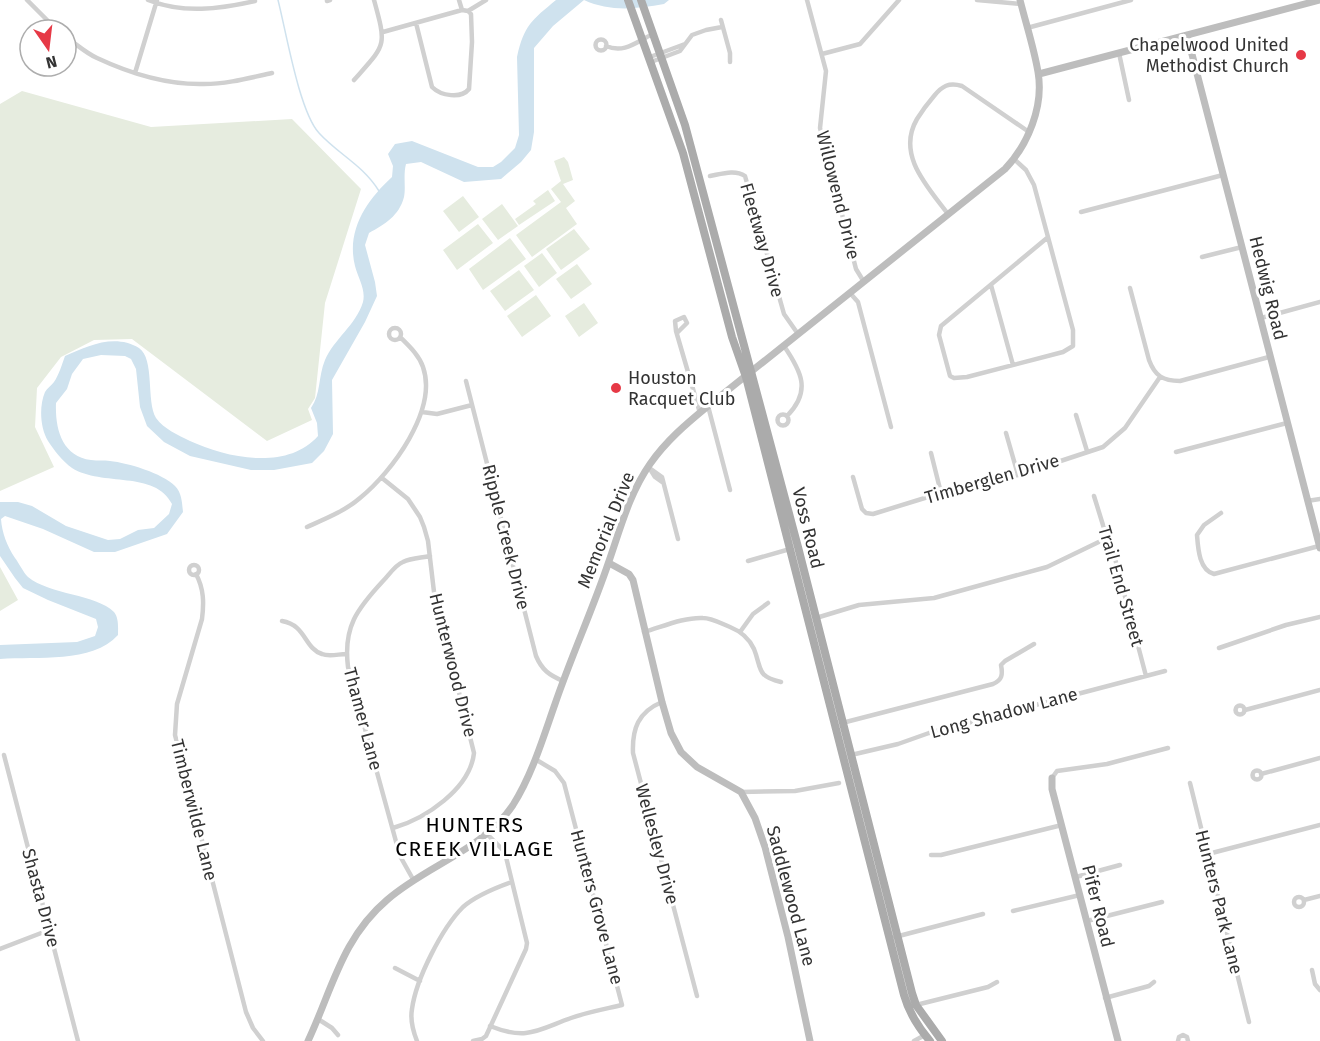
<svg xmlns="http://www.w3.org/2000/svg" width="1320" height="1041" font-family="'Fira Sans',sans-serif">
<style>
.green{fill:#e6ecdf}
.water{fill:#cfe2ee}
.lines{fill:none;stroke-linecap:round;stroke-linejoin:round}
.stream{stroke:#cfe2ee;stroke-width:1.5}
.street{stroke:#d0d0d0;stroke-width:4.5}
.secondary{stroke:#bdbdbd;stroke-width:7}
.primary{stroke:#ababab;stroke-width:8}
.poi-dot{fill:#e63946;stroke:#fff;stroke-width:2}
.labels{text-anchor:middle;stroke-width:6;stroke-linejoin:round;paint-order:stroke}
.poi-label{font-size:18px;fill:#333;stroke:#fff;text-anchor:end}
.street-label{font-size:18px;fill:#333;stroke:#fff}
.quarter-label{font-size:21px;letter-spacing:1.5px;fill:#000;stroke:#fff}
</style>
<rect width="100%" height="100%" fill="#fff"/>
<path class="green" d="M22,91L151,127L292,119L361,189L325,303L315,398L308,409L312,420L267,441L132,339L94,340L61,357L37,388L35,427L54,467L0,491V104Z
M564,157L568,162L573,180L563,184L575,201L566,208L577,224L532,257L516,235L561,202L551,189L561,181L554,161Z
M548,190L555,201L519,225L515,219L536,204L533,201Z
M463,196L479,217L459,232L443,211Z
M502,204L518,226L498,240L482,219Z
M478,224L493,243L457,270L443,250Z
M574,229L590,249L561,270L546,249Z
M510,238L526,259L483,290L469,269Z
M542,253L557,273L539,287L524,266Z
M577,264L592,284L571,299L556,279Z
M519,270L534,290L505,311L490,291Z
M536,295L551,316L522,337L507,316Z
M584,303L598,323L579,337L565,316Z
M0,567L18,600L0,611Z"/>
<path class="water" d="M556,0H669L664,4C636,9 610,12 584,0L553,26L534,48V132L531,150L521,162L501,179L464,182L421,162L406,164C403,175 406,188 404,197C399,216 385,224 369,233L365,245L375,282L377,296L365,322L332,380L333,434L324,451L312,463L274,470H251L190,456L164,442L147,426L140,407L136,369L131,359L125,356L101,355L83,359L72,374L67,389L56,403C55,429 62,456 91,460C98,461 104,460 110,461C128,463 162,473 175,486C182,493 182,503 183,512L167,534L115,552H94L43,529L5,516L1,519C2,533 7,546 15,558C19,563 23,572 28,577C50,595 96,594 114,612C119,618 118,628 118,635C92,664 37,656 0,659V645L77,642L95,636L98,627L96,619L48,600L23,588L15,578L0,556V502H18L32,506L66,526L108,540L120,539L138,530L154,528L169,514L172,504C155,470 102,487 72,468C62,461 54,450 48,441C40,428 39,406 45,392C47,388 52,385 54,382C59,375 62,364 65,356C87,346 115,333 139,348C155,359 146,401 156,418C164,429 178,435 190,441C227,458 287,471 318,436L317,423L311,408C321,394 318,377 325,360C334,339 356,325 363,302C366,289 358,278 355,266C346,230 367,200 392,177L393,166L388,154L395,144L412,141L478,167H493L501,162L515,148L519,135L517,57C524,25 532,20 556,0Z"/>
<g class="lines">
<path class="stream" d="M278,0C286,31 299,111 319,133C338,154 363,165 379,191"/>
<path class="street" d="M27,0L57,30
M148,0C183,14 220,9 255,1
M459,0L462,10
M807,0L826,71L820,128L856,269L864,282
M977,0L1021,4
M327,1L330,0
M468,11L486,0
M721,20L730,53V62
M1027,28L1131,0
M383,32L462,10L468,11L471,14L472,42L469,89C461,99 441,96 432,87L416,23
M66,37C76,44 86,53 97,58C129,73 168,85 204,84C227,84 249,78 272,73
M595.5 45a5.5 5.5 0 1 1 11 0a5.5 5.5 0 1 1-11 0Z
M606,46C625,54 637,41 653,34
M1119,53L1129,100
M822,54L860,44L899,0
M650,57L685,44
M651,62L680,51L692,35L706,30L722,27
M135,73L157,0
M354,80C386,44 387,47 374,0
M1014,159L1026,170L1034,185L1073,330V346L1063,352L967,377L954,378L950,376L939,335L941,326L1047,238
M710,176C721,174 735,169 745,176L784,314L798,334
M1081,212L1223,175
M948,214C928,187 896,155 917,119C922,111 928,103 934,96C942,86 949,82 962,86L1029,132
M1202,257L1242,247
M991,285L1013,365
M1130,288L1149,360C1155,376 1163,381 1180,381L1269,357
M850,293L858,302L891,427
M1261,318L1320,302
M389 334a6 6 0 1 1 12 0a6 6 0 1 1-12 0Z
M677,333L687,323L684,317L675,321L676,331L700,413
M784,346C801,371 812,391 787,416
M466,381L536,656C542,670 549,675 563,681
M708,406L730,490
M422,412L437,414L472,405
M777.5 420a5.5 5.5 0 1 1 11 0a5.5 5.5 0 1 1-11 0Z
M1076,415L1087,451
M1006,433L1018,475
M1176,452L1287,423
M931,453L941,493
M648,467L662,477L678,539
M650,469L655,477L662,482
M853,477L862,509L866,513L873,514L941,493L1018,475L1103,447L1125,428L1160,377
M382,478L408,499L420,517L424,527L428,541L434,592L474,753C470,789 425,819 393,828
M1094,496L1107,538L1113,551L1146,676
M1307,501L1320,499
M1221,513L1204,525L1197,535C1198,548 1199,570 1214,574L1319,546
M307,527C325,519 345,511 360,498C392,472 438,410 423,367C419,355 409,346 400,337
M748,561L790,549
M189 570a5 5 0 1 1 10 0a5 5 0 1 1-10 0Z
M196,574C204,589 204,603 202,619L177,704L175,735L246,1012L253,1028L263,1041
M816,618L859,605L934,598L1047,567L1107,538
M282,621C306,625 304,648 322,654C329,657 339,654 346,654
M644,632C662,627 684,617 703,618C712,618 722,624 730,627C740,631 749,638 754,649C762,669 756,676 781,682
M740,632L753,614L768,603
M1219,648L1286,625L1320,617
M662,702C638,712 632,729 633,753L697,996
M1235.5 710a4.5 4.5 0 1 1 9 0a4.5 4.5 0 1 1-9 0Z
M1245,710L1320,690
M842,723L993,684C1002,680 1003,675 1001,665L1005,661L1034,644
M4,755L78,1041
M851,755L898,744L929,733L1165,671
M1252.5 775a4.5 4.5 0 1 1 9 0a4.5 4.5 0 1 1-9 0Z
M1261,774L1320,758
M1052,778L1057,771L1107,764L1168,748
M1190,783L1249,1022
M741,792L795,791L839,783
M1208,854L1320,825
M931,855H941L1062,825
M1076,877L1120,865
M414,881L400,856L348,667C343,627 357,609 383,581C389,575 395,565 403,562C411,558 421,558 430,556
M1294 902a5 5 0 1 1 10 0a5 5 0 1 1-10 0Z
M1304,900L1320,896
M1013,911L1080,895
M1087,921L1162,902
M895,937L983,914
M0,949L49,930
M395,968L420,981
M1312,970L1315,984L1320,990
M1105,998L1149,986L1154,982
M916,1005L988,987L997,982
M318,1019L332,1028L338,1035
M490,1026C527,1041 538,1030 571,1018C588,1012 605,1009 622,1005L564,783L555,771L535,759
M417,1041C413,1031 410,1020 412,1009C416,979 442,928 463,907C477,895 495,888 512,882
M473,1041L482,1039L486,1036L526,949L527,943L506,857L502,849L487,834
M914,1041L925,1035
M1178,1041L1179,1037L1183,1035L1187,1037L1188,1041"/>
<path class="secondary" d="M1187,35L1320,548
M1039,74L1320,0
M609,563L629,574L633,580L662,702L671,733L681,752L697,767L741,792L755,818L765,847L788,937L810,1041
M1052,778V789L1118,1041
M308,1041C332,990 342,938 387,900C427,865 482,851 513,805C532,775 543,738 555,704C571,657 592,611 608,564C620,530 629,494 650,464C666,441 686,424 708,406L1005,169C1028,145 1044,106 1038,72C1034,48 1026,24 1020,0"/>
<path class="primary" d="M628,0L683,153L732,337L746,377L904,995C909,1013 918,1027 930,1041
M641,0L685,125L798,547L912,993L916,1005L942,1041"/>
</g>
<g class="poi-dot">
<circle cx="1301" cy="55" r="6"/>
<circle cx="616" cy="388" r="6"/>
</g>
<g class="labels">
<g class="poi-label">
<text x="1289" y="51">Chapelwood United<tspan x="1289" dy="21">Methodist Church</tspan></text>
<text x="628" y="384" text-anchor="start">Houston<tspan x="628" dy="21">Racquet Club</tspan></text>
</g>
<g class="street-label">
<text transform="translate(838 195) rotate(76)" y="6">Willowend Drive</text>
<text transform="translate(762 240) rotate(74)" y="6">Fleetway Drive</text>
<text transform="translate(1268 288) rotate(76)" y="6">Hedwig Road</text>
<text transform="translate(992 479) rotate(-16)" y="6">Timberglen Drive</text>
<text transform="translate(808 528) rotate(76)" y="6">Voss Road</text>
<text transform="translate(606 530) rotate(-68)" y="6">Memorial Drive</text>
<text transform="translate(506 537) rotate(76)" y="6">Ripple Creek Drive</text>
<text transform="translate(1121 586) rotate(74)" y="6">Trail End Street</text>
<text transform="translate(453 665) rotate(76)" y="6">Hunterwood Drive</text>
<text transform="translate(1004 713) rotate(-15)" y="6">Long Shadow Lane</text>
<text transform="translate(363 719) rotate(75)" y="6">Thamer Lane</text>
<text transform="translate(194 810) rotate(76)" y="6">Timberwilde Lane</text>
<text transform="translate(657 844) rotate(75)" y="6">Wellesley Drive</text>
<text transform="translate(791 896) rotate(75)" y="6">Saddlewood Lane</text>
<text transform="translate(41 898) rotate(75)" y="6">Shasta Drive</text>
<text transform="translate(1219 902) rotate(76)" y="6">Hunters Park Lane</text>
<text transform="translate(1098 906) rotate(76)" y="6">Pifer Road</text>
<text transform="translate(597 907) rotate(75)" y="6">Hunters Grove Lane</text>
</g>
<g class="quarter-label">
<text x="475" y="832">HUNTERS<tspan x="475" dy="24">CREEK VILLAGE</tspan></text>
</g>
</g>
<g transform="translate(48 48) rotate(166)"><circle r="28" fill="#ffffff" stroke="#adadad" stroke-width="1.5"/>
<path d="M0-4.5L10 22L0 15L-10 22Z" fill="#e63946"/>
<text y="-9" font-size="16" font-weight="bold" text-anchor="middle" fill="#333333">N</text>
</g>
</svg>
